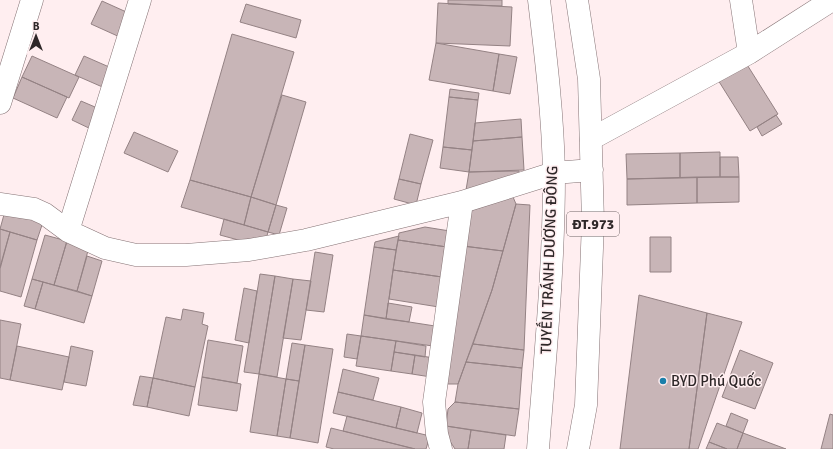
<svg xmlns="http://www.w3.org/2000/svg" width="833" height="449" font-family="Signika,sans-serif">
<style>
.building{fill:#c8b5b7;stroke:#948284}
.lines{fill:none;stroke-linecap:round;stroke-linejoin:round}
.street-casing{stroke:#857375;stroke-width:23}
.primary-casing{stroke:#857375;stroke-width:23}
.street{stroke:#fff;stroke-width:22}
.primary{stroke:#fff;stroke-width:22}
.poi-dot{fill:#1a7faa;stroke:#ffeef0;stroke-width:1.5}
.labels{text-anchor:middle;stroke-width:3;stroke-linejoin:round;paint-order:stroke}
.shield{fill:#ffeef0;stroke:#6d6364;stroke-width:1}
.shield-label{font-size:14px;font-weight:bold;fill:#2e2728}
.street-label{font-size:15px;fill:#2e2728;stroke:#ffeef0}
.poi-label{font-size:15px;fill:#2e2728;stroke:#ffeef0;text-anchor:start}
</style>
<rect width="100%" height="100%" fill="#ffeef0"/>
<path class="building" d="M448,0H502V6L448,4Z
M102,1L133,15L122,38L91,24Z
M438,3L512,7L510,46L436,43Z
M246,4L301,20L296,38L240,22Z
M232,34L294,52L251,197L190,180Z
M436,43L499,54L493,91L429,80Z
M499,54L517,57L510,94L493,91Z
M32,56L79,77L69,98L22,77Z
M84,56L116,70L107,89L75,75Z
M746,63L778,114L750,131L718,80Z
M22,77L67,97L57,118L13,98Z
M450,89L479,93L478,100L449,97Z
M282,95L306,102L276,205L251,197Z
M449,97L478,100L472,150L443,147Z
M81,101L102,110L93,130L72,120Z
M776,115L782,124L762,136L757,127Z
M521,119L522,137L473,141L475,123Z
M134,132L178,151L168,172L124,153Z
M410,134L433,140L421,184L399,179Z
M522,137L524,170L469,172L473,141Z
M443,147L472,150L469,172L440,168Z
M720,152V177L680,178V153Z
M680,153V178L627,179L626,154Z
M720,157H738L739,177H720Z
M519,171L520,178L466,190L469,172Z
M697,177H739V202L697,203Z
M697,177V203L627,205V179Z
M399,179L421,184L416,205L394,199Z
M190,180L251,197L244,225L181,207Z
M251,197L276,205L268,232L244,225Z
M513,197L516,204L503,251L463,246L469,211Z
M516,204L530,205L524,350L473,344L492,290Z
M276,205L287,208L279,235L268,232Z
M5,211L43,222L37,240L0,229Z
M224,219L268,232L264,247L220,235Z
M425,227L456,232L454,248L398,240L399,233Z
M0,229L10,232L0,267Z
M10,232L37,240L21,297L0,291V269Z
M45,235L67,241L54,285L32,279Z
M399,236L396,250L374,247L375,242Z
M650,237H671V272H650Z
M398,240L454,248L449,278L393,270Z
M67,241L89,247L77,291L54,285Z
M463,246L503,251L492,290L458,384H440Z
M374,247L396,250L386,319L364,315Z
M315,252L333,255L324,312L306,310Z
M87,256L102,261L92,296L77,291Z
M393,270L449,278L445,308L389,299Z
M260,274L275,276L259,374L244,372Z
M275,276L293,279L277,377L259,374Z
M32,279L43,282L35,309L24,306Z
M293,279L311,281L301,340L283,338Z
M43,282L92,296L84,323L35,309Z
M244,288L257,291L249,343L235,340Z
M639,295L707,313L689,449H620Z
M388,303L412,307L409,322L386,319Z
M183,309L204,313L202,324L208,326L195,387L153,378L166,317L181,320Z
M707,313L742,322L698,449H689Z
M364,315L435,326L433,346L361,336Z
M0,320L21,324L10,380L0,378Z
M347,334L361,336L357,359L344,357Z
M361,336L396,341L391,371L356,366Z
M208,340L243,346L237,383L202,377Z
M396,341L426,346L425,357L394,352Z
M292,343L305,345L299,381L286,379Z
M473,344L524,350L522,368L466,362Z
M305,345L333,349L318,443L290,438Z
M17,346L69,357L62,390L10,380Z
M71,346L93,351L86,386L64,382Z
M740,350L773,363L755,409L722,397Z
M394,352L415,355L412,374L391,371Z
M415,355L434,358L431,377L412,374Z
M466,362L522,368L519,409L455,402L458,384Z
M343,369L379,378L373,400L338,392Z
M259,374L286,379L277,436L250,432Z
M140,376L153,378L147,407L133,405Z
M202,377L241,384L237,411L198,405Z
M153,378L195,387L189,416L147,407Z
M286,379L299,381L290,438L277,436Z
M338,392L401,407L396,428L333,413Z
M455,402L519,409L515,436L446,426L448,409Z
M401,407L422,413L417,433L396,428Z
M731,413L748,420L743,433L726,426Z
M830,414L833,415V449H821Z
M347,416L430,436L426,449H415L343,431Z
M717,423L743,433L737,449H727L709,442Z
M446,426L471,430L468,449H455L446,435Z
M331,428L415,449H334L326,447Z
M471,430L506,435L504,449H468Z
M743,433L786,449H737Z
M709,442L727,449H706Z"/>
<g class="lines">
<g class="street-casing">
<path id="street" d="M741,0L749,53
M0,103L32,0
M591,139L749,53L832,0
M0,204L34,209L45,214L68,231L105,248L136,255H186L249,250L306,240L462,202L554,173
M68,231L140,0
M441,449L437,434L434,402L462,202"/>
</g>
<g class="primary-casing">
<path id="primary" d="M577,0L589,79L593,222L586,405L578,449
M554,173L592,170
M538,449C545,358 554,266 554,175C553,116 546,58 539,0"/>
</g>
<use href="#street" class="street"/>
<use href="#primary" class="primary"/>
</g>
<circle class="poi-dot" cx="663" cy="381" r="4"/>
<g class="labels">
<rect class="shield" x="567" y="212" width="52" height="24" rx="3"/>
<g class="shield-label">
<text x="593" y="229">ĐT.973</text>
</g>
<g class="street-label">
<text transform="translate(549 260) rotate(-88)" y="5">TUYẾN TRÁNH DƯƠNG ĐÔNG</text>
</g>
<g class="poi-label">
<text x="671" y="386">BYD Phú Quốc</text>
</g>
</g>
<g transform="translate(36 36)" stroke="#ffeef0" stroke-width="3" paint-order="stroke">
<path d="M0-3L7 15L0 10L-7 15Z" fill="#2e2728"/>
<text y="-6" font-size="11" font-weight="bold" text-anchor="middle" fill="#2e2728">B</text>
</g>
</svg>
